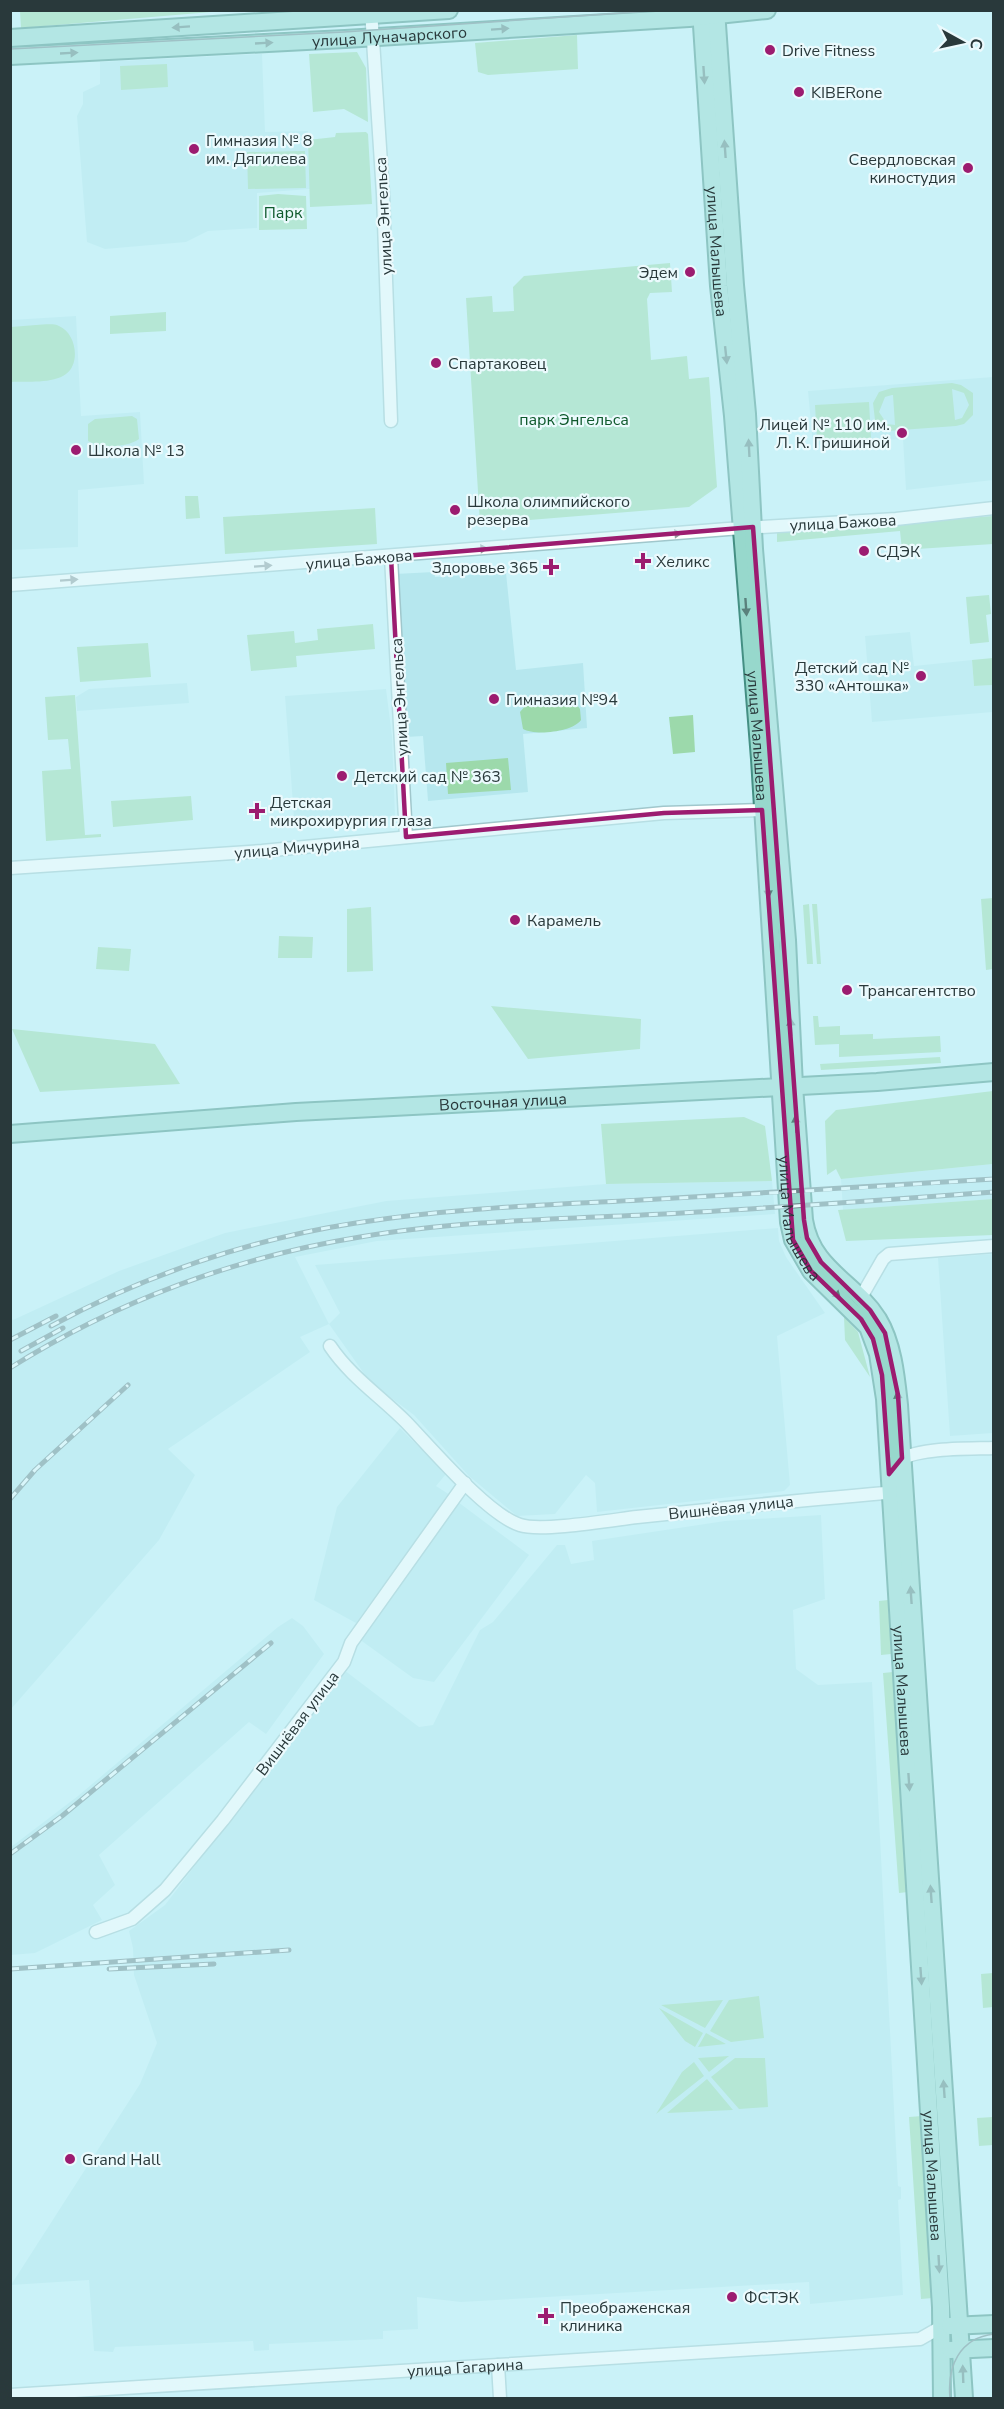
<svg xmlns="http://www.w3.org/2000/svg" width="1004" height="2409" font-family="'Nunito Sans',sans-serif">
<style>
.built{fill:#b6e7ee}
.green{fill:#9cd9ab;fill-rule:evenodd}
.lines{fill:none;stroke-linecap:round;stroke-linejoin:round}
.minor-casing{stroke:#a0c7cc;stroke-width:15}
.major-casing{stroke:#448f83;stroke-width:20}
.minor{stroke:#fff;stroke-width:12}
.major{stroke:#97d8cc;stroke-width:16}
.tram{stroke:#6b8589;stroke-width:1.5}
.rail-casing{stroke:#6b8589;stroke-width:5}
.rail{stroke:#ebfafd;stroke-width:3;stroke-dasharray:9;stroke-linecap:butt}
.oneway{fill:#5a817c}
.oneway2{fill:#949c9d}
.marked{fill:none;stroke:#9c1c70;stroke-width:4.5;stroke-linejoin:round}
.poi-dot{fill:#9c1c70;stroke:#ebfafd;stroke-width:2}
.labels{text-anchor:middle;stroke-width:4.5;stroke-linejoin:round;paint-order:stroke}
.street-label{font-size:16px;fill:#29393b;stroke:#ebfafd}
.poi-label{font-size:16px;fill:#29393b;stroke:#ebfafd;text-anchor:start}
.park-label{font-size:16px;fill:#0e592c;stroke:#ebfafd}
</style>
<rect width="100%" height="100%" fill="#caf2f8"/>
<path class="built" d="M262,54L265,132L308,131L310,189L257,193V228L208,231L186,242L105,249L87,242L77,116L83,104V92L100,84V62Z
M76,316L81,416L140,412L144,484L78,490V547L11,550V320Z
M993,377V480L906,490L903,439L813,445L808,391Z
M434,572L435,577L506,573L516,670L583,663L587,728L523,734L528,792L428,801L423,736L406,737L395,574Z
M910,632L914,666L972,660L974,686L993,685V712L872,722L865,636Z
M187,683L189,703L77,711L76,697L89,689Z
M386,689L392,736L395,816L294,818L285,696Z
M993,1164V1199L843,1210L841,1179Z
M772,1181L775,1214L377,1241L295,1257L329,1324L340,1313L315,1265L778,1228L779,1241L786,1257L825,1313L777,1336L790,1485L784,1491L597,1512L595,1483L586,1475L555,1514L517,1516L469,1476L414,1415L370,1382L329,1324L300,1337L310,1352L168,1449L195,1475L159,1540L11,1709L10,1317L13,1320L119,1271L225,1233L386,1201L606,1184Z
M993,1254V1433L950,1436L938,1258Z
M400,1428L446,1474L436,1486L450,1495L356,1623L314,1600L337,1507Z
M458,1502L529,1555L434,1682L413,1678L359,1639Z
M821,1515L825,1599L793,1610L796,1669L818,1685L872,1682L898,2186L901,2187V2199L898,2200L903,2295L810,2304L809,2282L461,2302L417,2297L418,2329L383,2331V2339L269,2344V2350L254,2351L253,2341L115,2347L113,2352L94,2351L89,2280L11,2285L140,2084L157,2043L134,1975L133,1948L129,1931L165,1905L344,1670L419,1727L433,1725L480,1630L493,1622L557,1545H565L571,1564L594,1560L592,1541L725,1521Z
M292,1618L303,1626L324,1654L266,1734L249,1722L99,1855L115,1885L93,1905L102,1920L35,1953L11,1955V1847L78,1796L278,1627Z"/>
<path class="green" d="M235,10L21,28L20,11V10Z
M577,35L578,69L488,75L478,72L475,43Z
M357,52L366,68L368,122L344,109L313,112L309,54Z
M167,64L168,87L121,90L120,66Z
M366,132L368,134L372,204L310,207L308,140L335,137L336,133Z
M305,151L306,188L248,189L247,152Z
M278,194L306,196L307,229L259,230V196Z
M670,263L672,292L650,293L647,299L651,360L687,356L689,379L709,377L717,487L689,507L480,524L466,298L492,296L493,312L514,311L513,287L524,276Z
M166,312V331L110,334V316Z
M36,325C43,325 53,323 59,326C76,333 81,363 66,374C53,384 27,381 11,382V327Z
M952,383L961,385L973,393V415L964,424L956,426L887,431L875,420L873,403L879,392L892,388ZM952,389L964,393L969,405L962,418L955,420ZM892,395H893L895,425L887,424L879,412L885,397Z
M869,402L871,438L817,441L815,405Z
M132,416L137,419L139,439C127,448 101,448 88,441V424L95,419Z
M185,496H198L200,518L186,519Z
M375,508L377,544L225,554L223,517Z
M993,516V544L902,550L900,531L777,542V533Z
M989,595L991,614L986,615L989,642L970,644L966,597Z
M373,624L375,649L296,656L297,667L251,671L247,635L294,631L295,643L318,640L317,629Z
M148,643L151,677L80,682L77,647Z
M993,658V685L974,686L972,660Z
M75,695L85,835L101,834V837L46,841L42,771L71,769L68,739L48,740L45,697Z
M568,700L574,701L580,709L581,720C573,732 535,736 523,729L520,712L526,705Z
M693,715L695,752L673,754L669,717Z
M508,758L511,790L448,794L446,763Z
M191,796L193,820L113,827L111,801Z
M993,898V969L986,970L981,899Z
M809,904L813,964H807L803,905Z
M812,904H817L821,964H817Z
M371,907L373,971L347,972V909Z
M279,936L313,937L312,958H278Z
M98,947L131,949L129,971L96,969Z
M491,1006L641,1019L640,1049L528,1059Z
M813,1016H818L819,1027L840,1026V1035L873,1034V1039L940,1036L941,1052L839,1057V1044L815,1045Z
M12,1029L155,1044L180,1084L40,1092Z
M940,1057L941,1063L821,1070L820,1064Z
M993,1091V1164L841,1179L836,1169L827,1175L825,1121L836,1110Z
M744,1117L765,1126L772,1181L606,1184L601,1124Z
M993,1199V1235L846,1241L838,1210Z
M844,1317L858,1332L870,1377L845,1340Z
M888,1600L891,1654L881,1655L879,1601Z
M893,1672L908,1892L899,1893L883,1673Z
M993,1973V2007L983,2008L981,1974Z
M759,1996L764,2038L731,2042L710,2031L729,2000Z
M723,2000L705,2028L661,2005Z
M659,2008L703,2033L695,2047L685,2041Z
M706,2033L726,2044L698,2047Z
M729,2056L709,2072L698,2058Z
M735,2058H765L768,2107L739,2109L711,2077Z
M694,2062L704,2076L656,2114L682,2072Z
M707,2079L733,2110L667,2113Z
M922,2116L933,2298L921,2299L909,2117Z
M993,2117V2145L979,2146L977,2118Z"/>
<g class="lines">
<g class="minor-casing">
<g id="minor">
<path d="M371,10L383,194L391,421"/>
<path d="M391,557L406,837"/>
<path d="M10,585L728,529L896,519L994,508"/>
<path d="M10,868L262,851L664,813L762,810"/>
<path d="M860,1299L883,1259L889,1254L994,1246"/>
<path d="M330,1346C350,1376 380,1396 406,1422C431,1448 488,1515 520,1525C541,1532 612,1520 637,1517C724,1508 811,1499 899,1492"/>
<path d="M899,1462C911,1447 973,1449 994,1448"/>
<path d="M96,1932L132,1919L165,1890L223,1820L344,1662L351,1643L465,1483"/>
<path d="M498,2365L500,2398"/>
<path id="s1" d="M10,2395L920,2339L941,2327"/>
</g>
</g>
<g class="major-casing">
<g id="major">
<path id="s2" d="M701,10L719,286L733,416L760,759L789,1222L793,1240L811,1271L868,1327L878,1354L885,1399L941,2307L942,2398"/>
<path d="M716,10L735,285L747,414L754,549L787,940L794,1086L804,1220C812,1270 854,1281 878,1319C893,1344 896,1377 899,1405L964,2398"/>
<path d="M10,38L449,10"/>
<path id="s3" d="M10,56L345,39L689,18L767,10"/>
<path id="s4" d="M10,1134L296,1112L877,1082L994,1072"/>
<path d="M950,2326L994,2324"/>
<path d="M950,2350L994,2348"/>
</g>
</g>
<use href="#minor" class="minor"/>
<use href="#major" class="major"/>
<path class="tram" d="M10,49L344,32L666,10
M950,2398C947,2367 959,2338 994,2334"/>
<g class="rail-casing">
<path id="rail" d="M51,1326C145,1275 251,1239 356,1223C451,1208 546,1205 641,1200C758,1194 876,1187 994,1179
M10,1340L56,1316
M21,1351L63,1328
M10,1368C116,1301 237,1257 360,1237C460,1220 563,1219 664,1214C774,1208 884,1200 994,1192
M10,1499L35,1470L128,1385
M10,1854L62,1816L271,1643
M10,1969L289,1950
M109,1969L214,1964"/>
</g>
<use href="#rail" class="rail"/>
</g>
<defs><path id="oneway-solid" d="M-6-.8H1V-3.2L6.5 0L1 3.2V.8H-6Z" transform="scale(1.5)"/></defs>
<g class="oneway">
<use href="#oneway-solid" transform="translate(181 27) rotate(176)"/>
<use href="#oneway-solid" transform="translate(500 29) rotate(-4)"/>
<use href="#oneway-solid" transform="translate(264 43) rotate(-3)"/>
<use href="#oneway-solid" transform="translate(69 53) rotate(-3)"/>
<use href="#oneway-solid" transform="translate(704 75) rotate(86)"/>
<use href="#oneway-solid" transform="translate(725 149) rotate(-94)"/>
<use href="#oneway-solid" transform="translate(726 355) rotate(84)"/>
<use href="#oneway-solid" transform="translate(749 448) rotate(-93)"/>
<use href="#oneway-solid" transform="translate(746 607) rotate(86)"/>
<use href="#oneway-solid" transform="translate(768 889) rotate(86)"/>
<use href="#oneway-solid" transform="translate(791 1027) rotate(-93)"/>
<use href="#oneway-solid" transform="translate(796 1124) rotate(-94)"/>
<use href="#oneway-solid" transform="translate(834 1292) rotate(43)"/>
<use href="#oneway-solid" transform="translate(898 1400) rotate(-96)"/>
<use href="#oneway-solid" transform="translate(911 1595) rotate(-94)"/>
<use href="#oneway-solid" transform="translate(909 1782) rotate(86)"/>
<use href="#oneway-solid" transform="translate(931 1894) rotate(-94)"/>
<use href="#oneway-solid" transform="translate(921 1976) rotate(86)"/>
<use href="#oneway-solid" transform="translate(944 2089) rotate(-94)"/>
<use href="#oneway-solid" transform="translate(939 2264) rotate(87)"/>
<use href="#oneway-solid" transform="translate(963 2374) rotate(-92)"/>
</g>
<g class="oneway2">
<use href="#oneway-solid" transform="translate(673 534) rotate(-5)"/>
<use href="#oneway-solid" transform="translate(479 549) rotate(-4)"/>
<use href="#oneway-solid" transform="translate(263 566) rotate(-4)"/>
<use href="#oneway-solid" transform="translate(69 580) rotate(-4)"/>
</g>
<path d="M0 0H1004V2409H0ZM753,527L804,1220L807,1238L821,1262L870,1310L885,1333L898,1395L902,1458L889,1474L882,1375L873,1339L861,1319L811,1271L793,1240L762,810L664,813L406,837L391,557Z" fill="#caf2f8" fill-opacity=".55" fill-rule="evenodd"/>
<path class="marked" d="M753,527L804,1220L807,1238L821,1262L870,1310L885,1333L898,1395L902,1458L889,1474L882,1375L873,1339L861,1319L811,1271L793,1240L762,810L664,813L406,837L391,557Z"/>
<g class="poi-dot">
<circle cx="770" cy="50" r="6"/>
<circle cx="799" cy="92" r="6"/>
<circle cx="194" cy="149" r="6"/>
<circle cx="968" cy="168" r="6"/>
<circle cx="690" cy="272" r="6"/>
<circle cx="436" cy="363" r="6"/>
<circle cx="902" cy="433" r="6"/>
<circle cx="76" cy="450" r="6"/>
<circle cx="455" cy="510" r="6"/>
<circle cx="864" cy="551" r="6"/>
<path d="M640 552h6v6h6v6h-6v6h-6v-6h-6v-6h6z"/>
<path d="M548 558h6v6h6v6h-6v6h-6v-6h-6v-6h6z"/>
<circle cx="921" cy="676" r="6"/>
<circle cx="494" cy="699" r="6"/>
<circle cx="342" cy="776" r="6"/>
<path d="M254 802h6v6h6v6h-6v6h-6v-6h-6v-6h6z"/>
<circle cx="515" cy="920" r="6"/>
<circle cx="847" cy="990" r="6"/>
<circle cx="70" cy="2159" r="6"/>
<circle cx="732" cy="2297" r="6"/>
<path d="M543 2307h6v6h6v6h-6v6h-6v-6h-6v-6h6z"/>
</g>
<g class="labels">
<g class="street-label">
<text dy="6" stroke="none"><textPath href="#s3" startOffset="380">улица Луначарского</textPath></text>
<text transform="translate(383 216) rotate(-93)" y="6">улица Энгельса</text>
<text dy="6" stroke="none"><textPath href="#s2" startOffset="242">улица Малышева</textPath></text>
<text transform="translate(843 522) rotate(-3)" y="6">улица Бажова</text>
<text transform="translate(359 559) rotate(-5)" y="6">улица Бажова</text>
<text transform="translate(399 697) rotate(-93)" y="6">улица Энгельса</text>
<text dy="6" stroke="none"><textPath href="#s2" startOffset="728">улица Малышева</textPath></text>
<text transform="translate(297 847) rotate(-5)" y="6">улица Мичурина</text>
<text dy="6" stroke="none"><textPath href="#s4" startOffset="494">Восточная улица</textPath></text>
<text dy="6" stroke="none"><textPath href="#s2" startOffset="1214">улица Малышева</textPath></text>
<text transform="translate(731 1507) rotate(-6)" y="6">Вишнёвая улица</text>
<text dy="6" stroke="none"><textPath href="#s2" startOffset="1716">улица Малышева</textPath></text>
<text transform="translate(297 1723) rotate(-53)" y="6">Вишнёвая улица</text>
<text dy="6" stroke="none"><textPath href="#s2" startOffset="2202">улица Малышева</textPath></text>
<text dy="6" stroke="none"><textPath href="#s1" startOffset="456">улица Гагарина</textPath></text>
</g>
<g class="poi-label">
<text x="782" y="56">Drive Fitness</text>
<text x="811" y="98">KIBERone</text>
<text x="206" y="146">Гимназия № 8<tspan x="206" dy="18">им. Дягилева</tspan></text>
<text x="956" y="165" text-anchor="end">Свердловская<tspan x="956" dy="18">киностудия</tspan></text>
<text x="678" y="278" text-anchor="end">Эдем</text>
<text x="448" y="369">Спартаковец</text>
<text x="890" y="430" text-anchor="end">Лицей № 110 им.<tspan x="890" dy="18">Л. К. Гришиной</tspan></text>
<text x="88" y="456">Школа № 13</text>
<text x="467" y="507">Школа олимпийского<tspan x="467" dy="18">резерва</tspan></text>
<text x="876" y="557">СДЭК</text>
<text x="656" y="567">Хеликс</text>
<text x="538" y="573" text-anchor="end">Здоровье 365</text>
<text x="909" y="673" text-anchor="end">Детский сад №<tspan x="909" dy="18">330 «Антошка»</tspan></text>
<text x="506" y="705">Гимназия №94</text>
<text x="354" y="782">Детский сад № 363</text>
<text x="270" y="808">Детская<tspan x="270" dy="18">микрохирургия глаза</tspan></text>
<text x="527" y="926">Карамель</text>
<text x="859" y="996">Трансагентство</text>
<text x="82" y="2165">Grand Hall</text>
<text x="744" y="2303">ФСТЭК</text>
<text x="560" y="2313">Преображенская<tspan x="560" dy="18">клиника</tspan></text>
</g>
<g class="park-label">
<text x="283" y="218">Парк</text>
<text x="574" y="425">парк Энгельса</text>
</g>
</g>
<rect width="1004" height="2409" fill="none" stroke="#29393b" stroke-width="24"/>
<g transform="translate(962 42) rotate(98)" stroke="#ebfafd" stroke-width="4.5" paint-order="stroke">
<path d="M0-4.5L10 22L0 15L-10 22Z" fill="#29393b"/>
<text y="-9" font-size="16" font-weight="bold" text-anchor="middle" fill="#29393b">С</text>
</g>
</svg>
